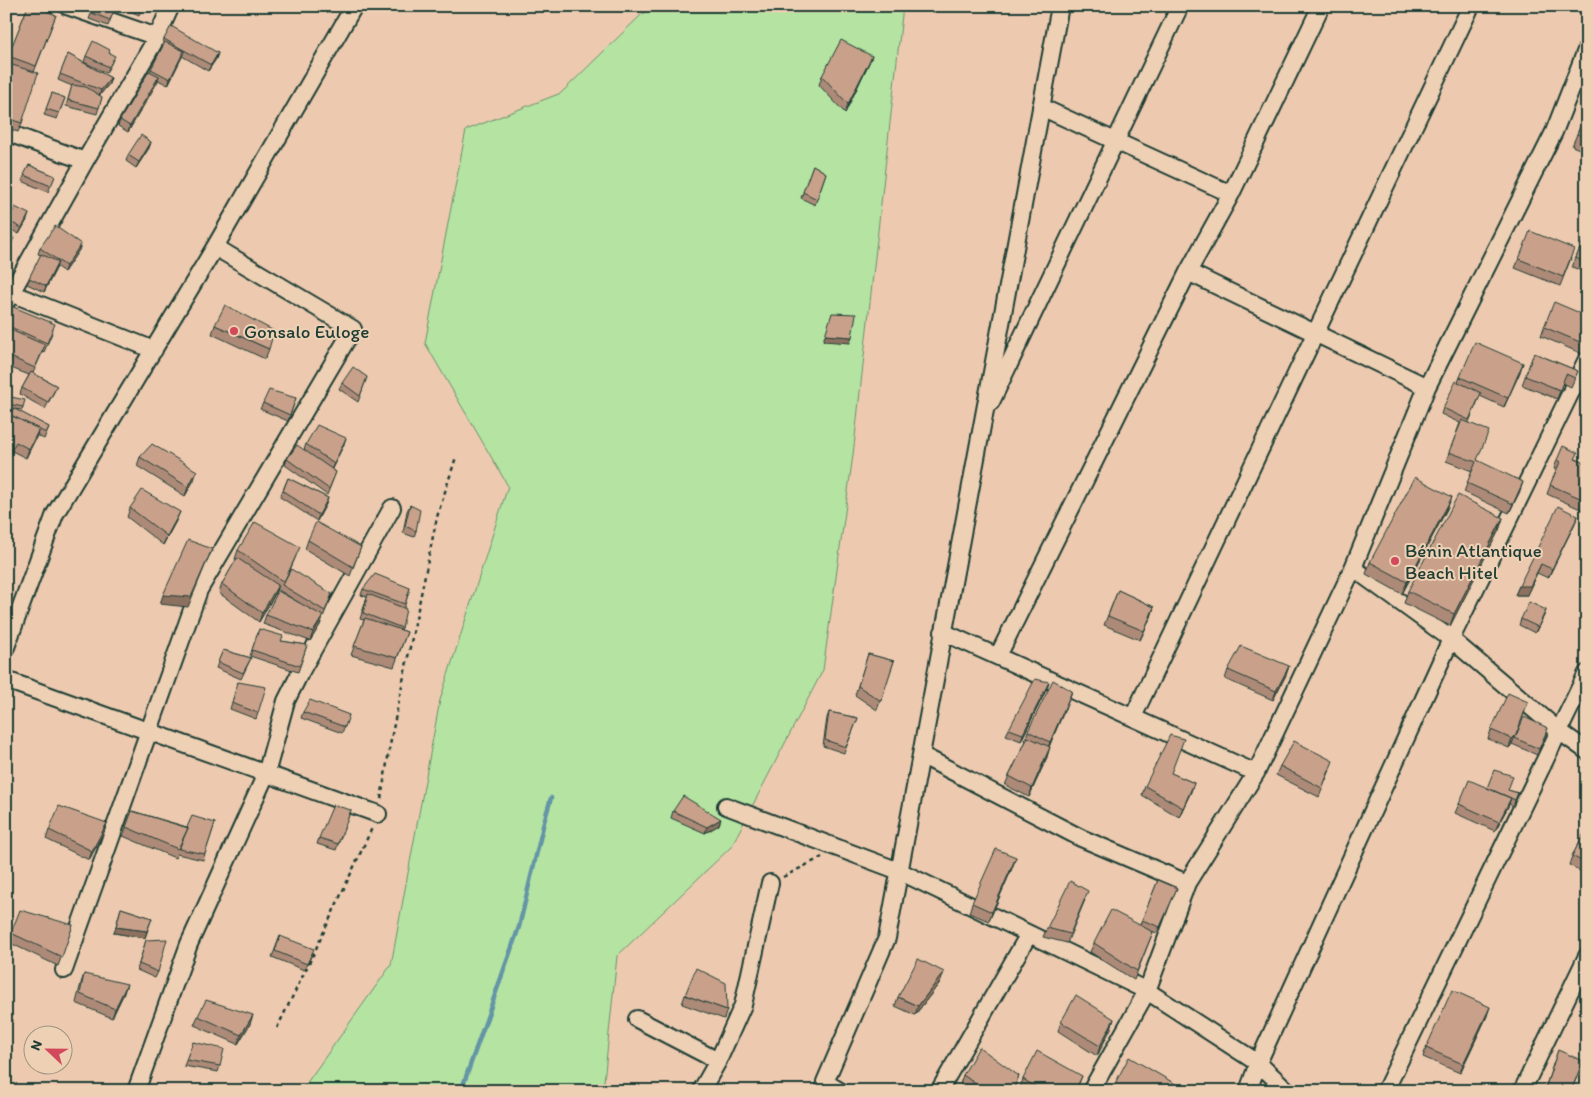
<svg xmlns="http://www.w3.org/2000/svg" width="1593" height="1097" font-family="Itim,sans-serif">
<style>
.green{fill:#b4e3a2;stroke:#6a906b}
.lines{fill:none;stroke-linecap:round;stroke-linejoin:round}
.stream{stroke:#6395a6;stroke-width:4.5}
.minor-casing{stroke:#1f3d34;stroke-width:20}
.path{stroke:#1f3d34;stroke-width:2.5;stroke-dasharray:4 4;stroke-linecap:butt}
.minor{stroke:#eed0b4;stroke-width:16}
.wall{fill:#ad8a78;stroke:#1f3d34}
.shaded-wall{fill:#8d7161;stroke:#1f3d34}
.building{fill:#c9a18b;stroke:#1f3d34}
.poi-dot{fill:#d1495b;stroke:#eed0b4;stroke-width:2}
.labels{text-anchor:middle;stroke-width:4;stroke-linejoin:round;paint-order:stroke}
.poi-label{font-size:19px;fill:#1f3d34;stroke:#eed0b4;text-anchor:start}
</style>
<rect width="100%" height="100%" fill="#edcaaf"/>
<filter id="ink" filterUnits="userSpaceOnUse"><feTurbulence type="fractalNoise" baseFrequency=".02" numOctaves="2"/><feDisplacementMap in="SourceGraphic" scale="10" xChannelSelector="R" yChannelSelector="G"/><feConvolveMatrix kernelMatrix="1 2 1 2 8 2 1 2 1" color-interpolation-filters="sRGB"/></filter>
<g filter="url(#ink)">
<path class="green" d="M659,6H903L853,455L823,670L731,847L617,956L603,1091H301L391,965L440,700L508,486L425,343L466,130L561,93L642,14Z"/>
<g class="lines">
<path class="stream" d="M461,1091L519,927L544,822L551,798"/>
<g class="minor-casing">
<path id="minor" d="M67,6L157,37
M1041,107L1231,194
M6,132L85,161
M1188,272L1427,387
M6,291L154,350
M6,302L85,161L157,37L171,6
M991,402L1180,6
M1353,568L1451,639L1559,731L1587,751
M943,632L1256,773
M6,647L55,514L215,247L354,6
M998,656L1188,272L1231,194L1321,6
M6,680L378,814
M1133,717L1471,6
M921,755L1081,838L1187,883
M726,806L899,871L1147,991L1258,1063L1288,1091
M64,970L199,590L353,329L215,247
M637,1019L718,1061
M136,1091L189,944L266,774L286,701L300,673L392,508
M701,1091L718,1061L743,1005L770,883
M840,1091L825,1082L887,938L1060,6
M939,1091L1029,934
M1091,1091L1147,991L1187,883L1256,773L1353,568L1427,387L1554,132L1587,48
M1248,1091L1258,1063L1451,639L1587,359
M1385,1091L1587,673
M1522,1091L1587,956"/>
</g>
<path class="path" d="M381,799L392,734L437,517L456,457
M783,877L822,857
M277,1028L313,955L372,828"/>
<use href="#minor" class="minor"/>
</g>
<path class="wall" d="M28,6L56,15L34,72L22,123L18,132L6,128V70L8,66L6,65V62Z
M94,6H143L139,15L125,9L124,12L115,8L108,26L89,19Z
M164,39L218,53L216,59L208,71L182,56L168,85L158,80L128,132L118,126L120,120L150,71L163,46L162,45Z
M109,53L112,62L106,73L84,62L86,56Z
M68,54L111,78L109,84L99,96L102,97L97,114L66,106L72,86L58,80Z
M872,56L868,65L845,113L819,85L822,76Z
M52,93L65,98L57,119L44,115Z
M1587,110V152L1572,146Z
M151,142L149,148L136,168L126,161L128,155Z
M29,165L55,176L48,192L22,181Z
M813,165L826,173L815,205L801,198Z
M27,220L19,234L6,227L8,221Z
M1587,232V273L1572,267Z
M81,244L79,250L64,272L57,267L44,292L27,284L41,255L38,254L40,248Z
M1571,258L1560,286L1515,268L1519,259Z
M6,304L52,333L44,352L43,351L33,373L57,386L54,392L45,409L20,394L22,388L29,375L6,366Z
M1587,316V356L1541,336L1544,327Z
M215,325L269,349L265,359L212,334Z
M1534,353L1578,371L1571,387L1563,383L1557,399L1522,385Z
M1520,372L1504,407L1480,396L1469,422L1477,460L1520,491L1509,513L1464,492L1472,471L1446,461L1460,423L1441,414L1443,408L1458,382L1460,377Z
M367,377L358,402L339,389L342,383Z
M11,397L23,407L22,410L14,409L49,427L44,439L36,435L26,458L12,451L9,458L6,457V413L9,415L13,408L8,407Z
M296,398L288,421L260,409L263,403Z
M306,444H344L332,469L336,472L327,495L285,465L287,459L304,450Z
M140,457L194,480L185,496L137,466Z
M1576,459L1587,464V512L1547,494L1556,470L1554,469L1557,460Z
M288,478L328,498L326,504L317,521L280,497Z
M410,505L416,531L414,537L403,533L407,511Z
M130,508L176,521L163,545L127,517Z
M1447,509L1402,594L1366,574L1370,562Z
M1578,516L1574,525L1548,578L1537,573L1527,595H1515L1519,586Z
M1503,518L1499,530L1450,626L1404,603L1408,591Z
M1587,536V552L1581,549Z
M308,540L361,547L350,576L305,549Z
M238,550L296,556L287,577L332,594L320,625L310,641L263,624L266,615L301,604L277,589L275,594L259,622L219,593L222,584L236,560L235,559Z
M410,588L404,608L402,628L401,630L407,632L394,667L351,655L364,620L360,619L367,597L361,595L363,589Z
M1118,590L1154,607L1151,617L1140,640L1104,625Z
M1546,610L1535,633L1519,625L1521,619Z
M259,629L281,641L307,645L298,672L250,656Z
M223,650L251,658L241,679L216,668Z
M868,654L894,661L877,710L855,695Z
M1289,666L1286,675L1273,700L1225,679L1228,670Z
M238,682L258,713L256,719L230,709Z
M1047,688L1021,741L1006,735L1009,729Z
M1072,691L1049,747L1047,757L1029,797L1005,785L1009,776L1026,741L1025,740L1028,731Z
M303,712L349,715L342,733L301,718Z
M829,712L858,718L844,753L823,746L827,718Z
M1548,728L1537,755L1512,744L1509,748L1488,739L1491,730L1515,736Z
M1280,766L1330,770L1319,797L1276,775Z
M1171,773L1194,783L1179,817L1142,795L1145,786Z
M1487,788L1508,790L1518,793L1513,806L1509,804L1495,831L1455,813L1459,804Z
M351,810L336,850L317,844L319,838Z
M132,811L187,827L215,823L203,860L177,854L175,858L123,836Z
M673,811L719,825L705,833L671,818Z
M107,823L104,832L89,860L46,839L49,830Z
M1587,828V875L1569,865L1572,856Z
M1013,866L989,921L969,913L972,903Z
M1158,880L1177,888L1157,933L1148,930L1153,932L1134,980L1090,952L1094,943L1140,925Z
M1085,900L1067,943L1043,937L1047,928Z
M121,908L152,918L145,938L114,933Z
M73,925L58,966L8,942L11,933Z
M280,936L312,955L304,970L272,957Z
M146,940L158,972L155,978L137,970Z
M84,974L124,993L112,1018L76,1003L81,983Z
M941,981L915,1015L895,1006L898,997Z
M685,995L727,1010L724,1019L682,1004Z
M198,1016L250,1024L238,1044L194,1025Z
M1487,1016L1460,1073L1423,1057L1426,1048Z
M1114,1019L1111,1028L1097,1056L1058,1031L1061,1022Z
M193,1042L220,1066L218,1072L184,1066Z
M1558,1050L1580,1070L1571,1091H1544Z
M963,1075L1019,1076L1013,1091H970L960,1084Z
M1082,1076L1076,1091H1024L1020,1088L1023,1079Z"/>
<path class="shaded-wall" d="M184,51L182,57L168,85L170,79Z
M218,53L216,59L208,71L211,65Z
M872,56L868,65L845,113L848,104Z
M159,76L157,83L128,132L130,126Z
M111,78L109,84L99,96L101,90Z
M151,142L149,148L136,168L139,162Z
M29,214L27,220L19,234Z
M81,244L79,250L64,272L66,266Z
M58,262L56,268L44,292L46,286Z
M825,335L852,337L850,343L823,341Z
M1523,363L1520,372L1504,407L1508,398Z
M39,429L36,438L26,458L29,449Z
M346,438L344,444L331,470L334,464Z
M197,471L194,480L185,496L188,487Z
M1523,482L1520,491L1509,513L1513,504Z
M1452,497L1447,509L1402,594L1407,582Z
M328,498L326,504L317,521L319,515Z
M180,512L176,521L163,545L167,536Z
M1578,516L1574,525L1548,578L1552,569Z
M1503,518L1499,530L1450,626L1454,614Z
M212,549L188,607L160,604L163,595Z
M1541,564L1537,573L1527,595H1515L1519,586Z
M278,585L275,594L259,622L262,613Z
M1154,607L1151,617L1140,640L1144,631Z
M1546,610L1544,616L1535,633L1538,627Z
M323,616L320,625L310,641L313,632Z
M1289,666L1286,675L1273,700L1276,691Z
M1049,682L1047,688L1021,741L1023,734Z
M1072,691L1069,700L1047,751L1050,742Z
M1525,711L1512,744L1509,748L1512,739Z
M1050,747L1047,757L1029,797L1032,788Z
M1194,783L1191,792L1179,817L1183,808Z
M1511,798L1508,807L1495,831L1499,822Z
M721,819L719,825L705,833L707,827Z
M107,823L104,832L89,860L92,851Z
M1016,857L1013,866L989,921L992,912Z
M116,927L147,931L145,938L114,933Z
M944,972L941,981L915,1015L918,1006Z
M127,984L124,993L112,1018L115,1009Z
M1490,1007L1487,1016L1460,1073L1463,1064Z
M253,1015L250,1024L238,1044L241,1035Z
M1114,1019L1111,1028L1097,1056L1100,1046Z"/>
<path class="building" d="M28,6H34L56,15L36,66L8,56Z
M94,6H111L115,8L110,20L92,13Z
M136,6H142L141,9Z
M171,26L218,53L211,65L164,39Z
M841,40L872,56L848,104L822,76Z
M93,41L110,50L109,53L115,56L109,67L86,56Z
M165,42L184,51L170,79L151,69Z
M68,54L111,78L101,90L60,74Z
M9,64L38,73L22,123L6,118V71Z
M149,71L159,76L130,126L120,120Z
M72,85L86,87L102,97L99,108L68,100Z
M52,93L65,98L59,113L46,109Z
M1587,110V138L1577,134Z
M141,135L151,142L139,162L128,155Z
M29,165L55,176L51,186L24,175Z
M813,165L826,173L817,199L803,192Z
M15,207L29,214L22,228L8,221Z
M55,226L81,244L66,266L40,248Z
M1530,231L1574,249L1563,277L1519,259Z
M1587,232V263L1576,258Z
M6,235L14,238L6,256Z
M41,254L58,262L46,286L29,278Z
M1554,302L1587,316V345L1544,327Z
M6,304L55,324L47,343L6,325Z
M225,305L274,331L269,349L215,325Z
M832,313L856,314L852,337L825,335Z
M6,328L45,345L35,368L6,355Z
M1475,342L1523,363L1508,398L1460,377Z
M1534,353L1578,371L1575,378L1566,374L1560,390L1525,376Z
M353,367L367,377L360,396L342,383Z
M31,372L57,386L48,402L22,388Z
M1456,381L1481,393L1469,420L1443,408Z
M269,390L296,398L290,415L263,403Z
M11,397L25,400L23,407L9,404Z
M13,408L49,427L46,433L9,414Z
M6,413L39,429L29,449L16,442L12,449L6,446Z
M1462,420L1489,431L1477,460L1523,482L1513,504L1467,483L1476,462L1449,452Z
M317,425L346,438L334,464L306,444Z
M152,444L197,471L188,487L140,457Z
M297,445L336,472L329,489L287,459Z
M1563,446L1578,453L1575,459L1587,464V501L1550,485L1560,462L1557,460Z
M1415,477L1452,497L1407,582L1370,562Z
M288,478L328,498L319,515L283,491Z
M142,490L180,512L167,536L130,508Z
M1458,495L1503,518L1454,614L1408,591Z
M410,505L420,510L416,531L405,526Z
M1558,506L1578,516L1552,569L1541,564L1530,586H1519Z
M255,522L300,547L284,582L238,550Z
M316,522L361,547L353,567L308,540Z
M188,540L212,549L191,597L163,595Z
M237,558L278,585L262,613L222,584Z
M291,569L332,594L325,611L282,585Z
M375,574L410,588L405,604L363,589Z
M1118,590L1154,607L1144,631L1108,616Z
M278,591L323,616L313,632L266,615Z
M368,594L406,609L402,628L363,613Z
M1529,602L1546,610L1538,627L1521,619Z
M365,618L407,632L397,658L354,646Z
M259,629L283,636L281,641L307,645L300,666L252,650Z
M1241,646L1289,666L1276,691L1228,670Z
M223,650L251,658L243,673L218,662Z
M868,654L894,661L881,701L858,686Z
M1035,679L1049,682L1023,734L1009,729Z
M1053,680L1072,691L1050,742L1028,731Z
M238,682L266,687L258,713L232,703Z
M1508,693L1528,702L1516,735L1512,739L1491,730Z
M310,700L349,715L345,727L303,712Z
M829,712L858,718L846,747L825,740Z
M1524,717L1548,728L1539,749L1515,738Z
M1170,735L1184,739L1171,773L1194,783L1183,808L1145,786Z
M1028,737L1050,747L1032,788L1009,776Z
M1294,741L1333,761L1322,788L1280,766Z
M1494,770L1513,776L1508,790L1518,793L1515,800L1487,788Z
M1469,780L1511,798L1499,822L1459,804Z
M683,796L721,819L707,827L673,811Z
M333,805L351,810L338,844L319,838Z
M59,806L107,823L92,851L49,830Z
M132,811L188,828L178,849L126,827Z
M192,816L215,823L205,854L179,849L188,828L187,827Z
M1587,828V864L1572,856Z
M996,849L1016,857L992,912L972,903Z
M1158,880L1177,888L1160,927L1142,920Z
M1070,881L1088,891L1070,934L1047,928Z
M121,908L152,918L147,931L116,927Z
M20,910L73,925L62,957L11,933Z
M1111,910L1153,932L1137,971L1094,943Z
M280,936L314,949L307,964L275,951Z
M167,939L158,972L139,964L146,940Z
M918,959L944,972L918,1006L898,997Z
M696,968L726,983L727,1010L685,995Z
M84,974L127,984L115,1009L80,994Z
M1452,990L1490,1007L1463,1064L1426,1048Z
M1076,995L1114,1019L1100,1046L1061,1022Z
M206,1000L253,1015L241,1035L198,1016Z
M193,1042L224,1049L220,1066L186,1060Z
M979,1047L1019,1076L1012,1091H986L963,1075Z
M1558,1050L1583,1061L1571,1091H1558L1546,1086Z
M1037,1051L1082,1076L1075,1091H1042L1023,1079Z
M1129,1057L1179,1086L1177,1091H1139L1136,1089L1139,1091H1111Z
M972,1088L977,1091H970Z"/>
</g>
<g class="poi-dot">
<circle cx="234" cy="331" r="5"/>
<circle cx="1395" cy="561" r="5"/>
</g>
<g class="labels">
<g class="poi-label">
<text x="244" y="338">Gonsalo Euloge</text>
<text x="1405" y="557">Bénin Atlantique<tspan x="1405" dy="22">Beach Hitel</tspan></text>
</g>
</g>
<rect width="1593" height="1097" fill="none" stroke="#eed0b4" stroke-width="25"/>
<rect x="12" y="12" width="1568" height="1072" fill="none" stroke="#1f3d34" stroke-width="2" filter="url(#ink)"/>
<g transform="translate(48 1050) rotate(292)"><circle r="24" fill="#eed0b4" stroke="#9b9581"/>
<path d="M0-4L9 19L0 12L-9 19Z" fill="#d1495b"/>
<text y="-8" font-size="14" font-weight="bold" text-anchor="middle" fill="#1f3d34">N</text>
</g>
</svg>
